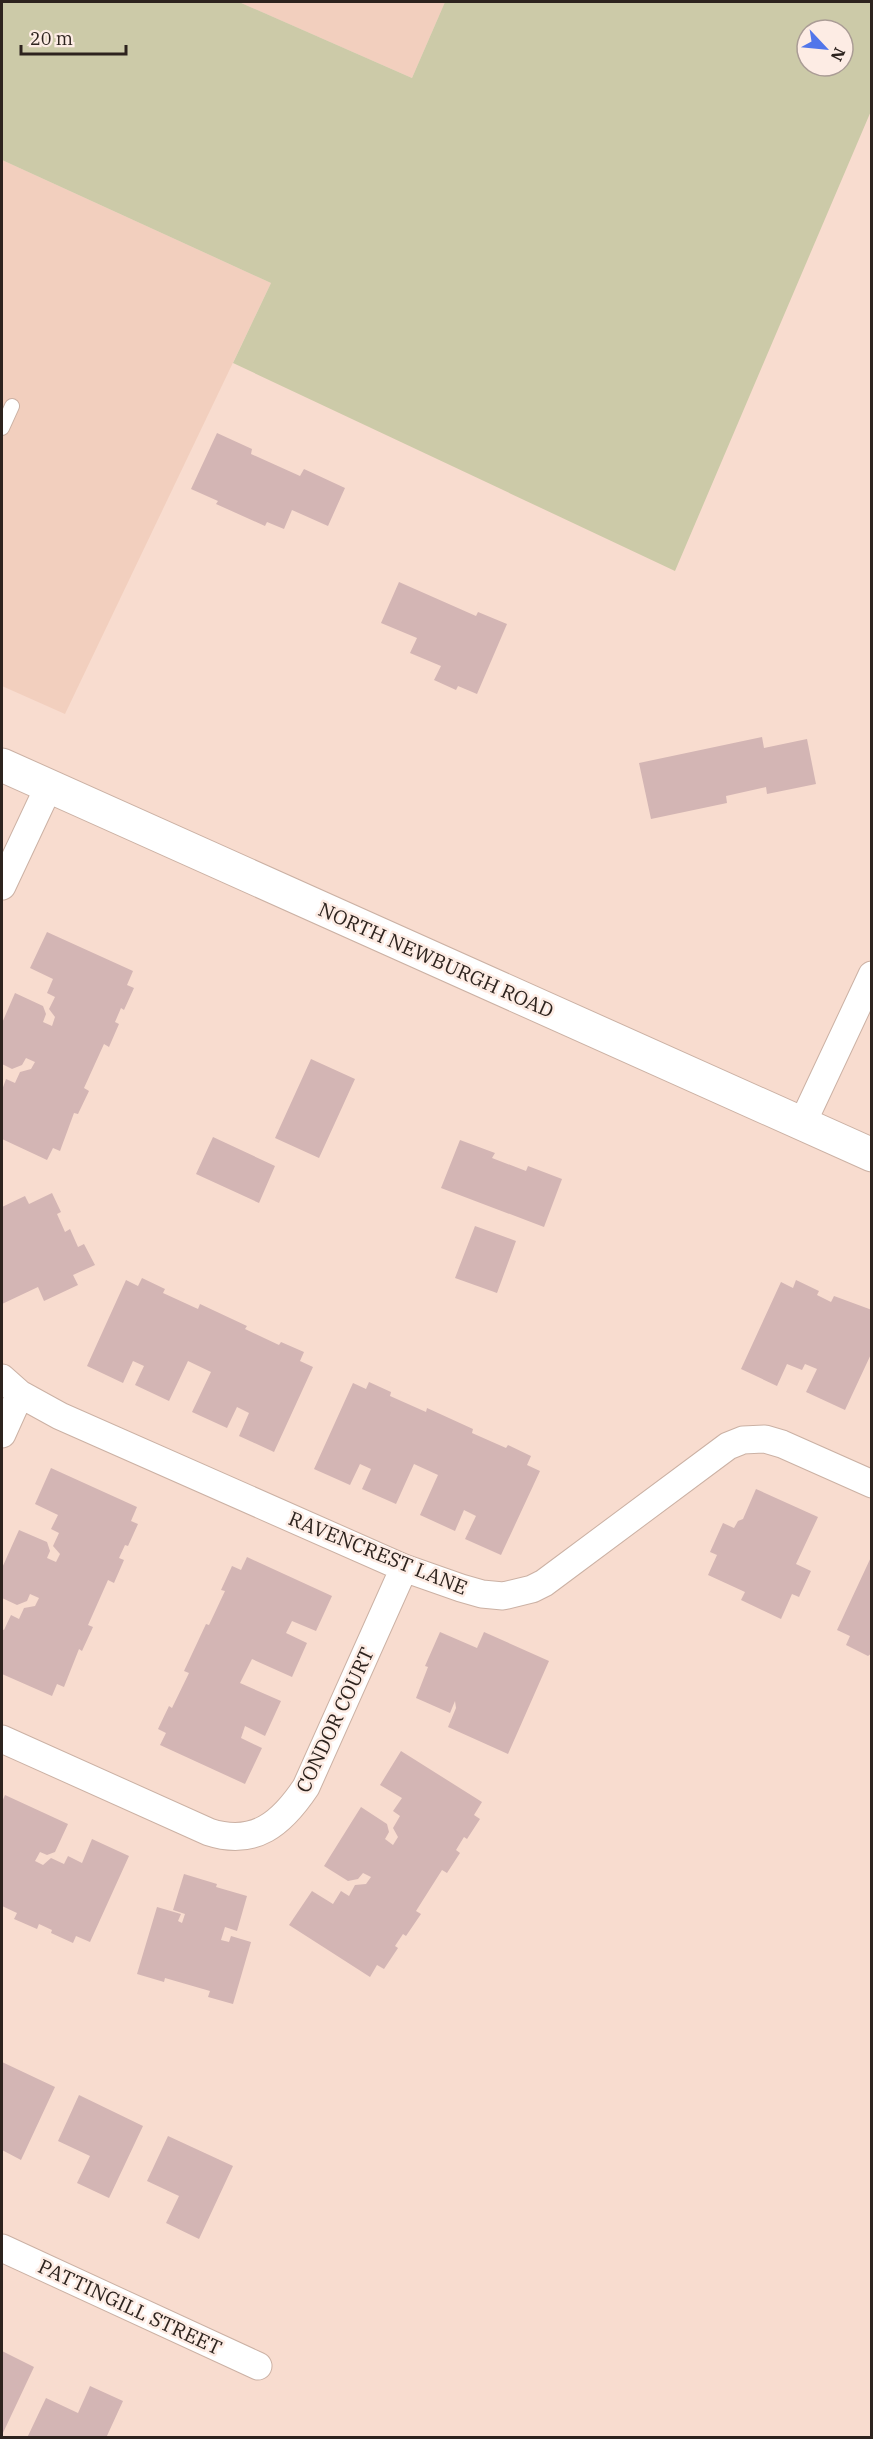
<svg xmlns="http://www.w3.org/2000/svg" width="873" height="2439" font-family="'IBM Plex Serif',serif">
<style>
.built{fill:#f2cfbe}
.green{fill:#cccaa8;fill-rule:evenodd}
.building{fill:#d3b5b4}
.lines{fill:none;stroke-linecap:round;stroke-linejoin:round}
.service-casing{stroke:#cbb1a4;stroke-width:16}
.minor-casing{stroke:#cbb1a4;stroke-width:29}
.secondary-casing{stroke:#cbb1a4;stroke-width:35}
.service{stroke:#fff;stroke-width:14}
.minor{stroke:#fff;stroke-width:27}
.secondary{stroke:#fff;stroke-width:33}
.labels{text-anchor:middle;stroke-width:5;stroke-linejoin:round;paint-order:stroke}
.street-label{font-size:20px;fill:#2d231e;stroke:#fdece4}
</style>
<rect width="100%" height="100%" fill="#f8dccf"/>
<path class="built" d="M239,2H445L412,78Z
M2,160L271,283L65,714L2,686Z"/>
<path class="green" d="M2,2H239L412,78L445,2H871V111L675,571L233,363L271,283L2,160ZM807,30H843V66H807Z"/>
<path class="building" d="M217,433L252,449L251,454L300,476L304,469L345,488L328,526L292,510L284,529L267,522L265,526L216,504L218,501L191,489Z
M399,582L476,616L478,612L507,624L477,694L458,686L456,690L434,680L441,666L410,653L417,638L381,623Z
M762,737L764,748L807,739L816,784L767,794L766,787L726,796L727,803L651,819L639,763Z
M47,932L133,971L127,985L134,988L124,1010L121,1008L115,1022L119,1024L109,1047L104,1044L84,1088L89,1091L78,1114L74,1113L60,1151L53,1148L47,1160L2,1139V1090L6,1079L15,1083L20,1072L31,1069L35,1062L26,1058L22,1065L12,1069L2,1064V1023L15,993L43,1006L46,1014L43,1022L52,1026L55,1017L49,1009L55,997L47,993L53,979L30,968Z
M311,1059L355,1079L319,1158L275,1138Z
M213,1137L275,1166L259,1203L196,1174Z
M460,1140L495,1153L492,1158L526,1171L528,1166L562,1179L544,1227L441,1188Z
M52,1193L61,1212L57,1214L65,1232L70,1229L78,1247L84,1244L95,1265L73,1275L78,1285L44,1301L38,1287L2,1304V1207L25,1196L29,1204Z
M475,1226L516,1241L497,1293L455,1278Z
M142,1278L165,1289L163,1293L198,1309L200,1304L247,1326L245,1329L279,1345L281,1342L304,1352L300,1361L313,1367L274,1452L239,1436L249,1413L237,1407L227,1428L192,1412L211,1372L188,1361L169,1401L135,1385L144,1366L133,1361L123,1383L87,1366L126,1280L138,1286Z
M796,1280L819,1291L817,1295L831,1302L834,1296L872,1310V1352L845,1410L806,1392L817,1369L805,1364L802,1370L787,1364L777,1386L741,1369L781,1282L793,1288Z
M369,1382L391,1392L390,1396L426,1412L427,1408L473,1429L472,1433L506,1448L508,1445L531,1456L527,1465L540,1471L501,1555L465,1539L476,1516L464,1510L455,1531L420,1515L438,1475L414,1464L396,1504L362,1489L371,1469L360,1464L350,1485L314,1469L353,1383L366,1389Z
M51,1468L137,1507L131,1521L138,1524L128,1546L125,1545L119,1558L124,1560L114,1583L108,1580L88,1625L93,1627L82,1651L79,1649L64,1687L57,1684L52,1696L2,1674V1629L4,1630L11,1615L19,1619L24,1608L35,1606L39,1598L30,1594L27,1601L17,1605L2,1598V1568L19,1530L47,1542L50,1551L47,1558L56,1562L60,1554L53,1546L59,1533L51,1529L58,1515L35,1504Z
M756,1489L818,1517L796,1564L811,1571L799,1597L792,1594L781,1619L741,1600L745,1592L708,1575L717,1555L710,1552L723,1523L734,1528L738,1521L743,1519Z
M872,1555V1653L868,1656L846,1645L850,1636L837,1630Z
M247,1557L332,1596L316,1631L292,1621L286,1633L307,1643L292,1677L252,1659L240,1683L281,1701L265,1736L245,1726L241,1738L262,1748L245,1784L160,1745L166,1733L158,1729L169,1706L172,1708L189,1673L184,1671L206,1624L209,1625L225,1591L221,1590L232,1566L241,1570Z
M440,1632L477,1648L484,1632L549,1661L508,1754L448,1727L456,1708L455,1701L450,1713L416,1698L428,1667L425,1666Z
M401,1751L482,1802L474,1815L480,1819L467,1839L464,1837L456,1850L460,1853L447,1873L442,1870L416,1911L421,1914L406,1936L403,1934L395,1946L398,1948L384,1969L377,1965L370,1977L289,1925L312,1891L333,1904L341,1891L349,1896L355,1885L366,1884L371,1877L363,1873L358,1879L348,1881L324,1866L361,1807L387,1824L389,1832L385,1839L393,1845L398,1837L393,1828L400,1816L393,1811L402,1798L380,1785Z
M5,1795L68,1824L55,1852L47,1855L40,1852L35,1861L43,1865L51,1858L64,1864L68,1856L82,1863L92,1839L129,1856L90,1942L76,1936L73,1943L51,1933L52,1930L39,1924L37,1929L14,1919L17,1913L2,1906V1802Z
M184,1874L217,1884L216,1887L247,1896L237,1931L225,1927L221,1940L229,1942L231,1936L251,1942L233,2004L208,1997L210,1991L165,1978L164,1982L137,1974L157,1907L181,1914L178,1921L182,1923L185,1914L173,1910Z
M2,2062L55,2087L21,2160L2,2150Z
M79,2095L143,2126L109,2198L77,2183L90,2156L58,2141Z
M168,2136L233,2166L199,2239L166,2223L179,2196L147,2181Z
M2,2351L34,2367L2,2435Z
M90,2386L123,2401L106,2438H27L46,2398L78,2413Z"/>
<g class="lines">
<g class="service-casing">
<path id="service" d="M2,428L12,406"/>
</g>
<g class="minor-casing">
<path id="minor" d="M2,886L49,786
M802,1124L872,975
M2,1378L20,1394L60,1416L404,1568L461,1588L482,1594L503,1596L532,1589L544,1583L728,1446L743,1440L765,1439L782,1444L872,1484
M2,1434L20,1394
M2,1739L209,1832C255,1847 282,1823 306,1787L404,1568
M2,2248L258,2366"/>
</g>
<g class="secondary-casing">
<path id="secondary" d="M2,765L872,1155"/>
</g>
<use href="#service" class="service"/>
<use href="#minor" class="minor"/>
<use href="#secondary" class="secondary"/>
</g>
<g class="labels">
<g class="street-label">
<text transform="translate(436 960) rotate(24)" y="7">NORTH NEWBURGH ROAD</text>
<text transform="translate(378 1553) rotate(22)" y="7">RAVENCREST LANE</text>
<text transform="translate(335 1720) rotate(-65)" y="7">CONDOR COURT</text>
<text transform="translate(130 2307) rotate(25)" y="7">PATTINGILL STREET</text>
</g>
</g>
<rect width="873" height="2439" fill="none" stroke="#2d231e" stroke-width="6"/>
<g transform="translate(825 48) rotate(116)"><circle r="28" fill="#fdece4" stroke="#aa9c95" stroke-width="1.5"/>
<path d="M0-4.5L10 22L0 15L-10 22Z" fill="#5176ea"/>
<text y="-9" font-size="16" font-weight="bold" text-anchor="middle" fill="#2d231e">N</text>
</g>
<path d="M21 45v9h105v-9" fill="none" stroke="#2d231e" stroke-width="3"/>
<text x="30" y="45" font-size="18" fill="#2d231e" stroke="#fdece4" stroke-width="4.5" paint-order="stroke">20 m</text>
</svg>
